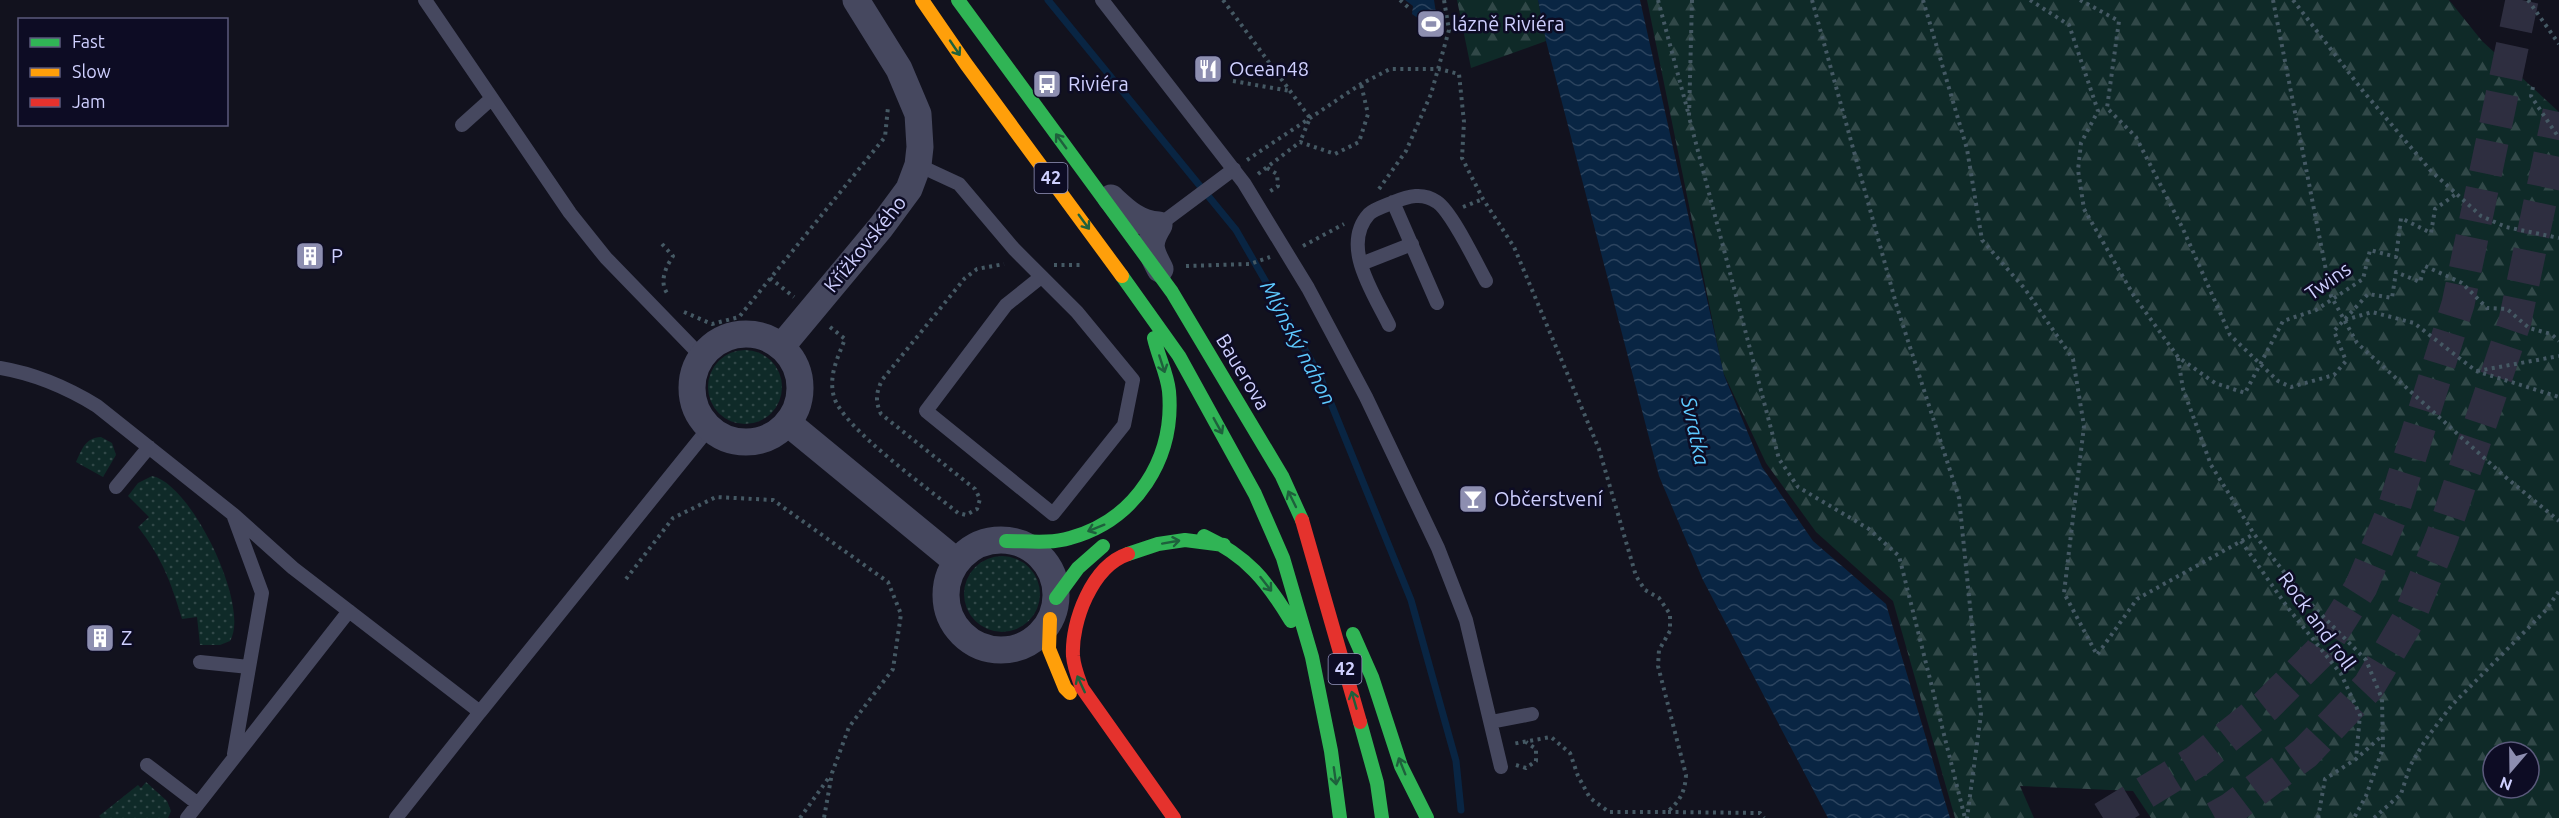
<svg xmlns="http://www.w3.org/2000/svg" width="2559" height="818" font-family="Ubuntu,sans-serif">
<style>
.green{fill:url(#green-dots)}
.forest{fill:url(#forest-firs);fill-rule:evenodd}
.water{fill:url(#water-waves)}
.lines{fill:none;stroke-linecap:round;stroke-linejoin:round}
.stream{stroke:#092543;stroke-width:7}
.highway-tunnel{stroke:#2e2e40;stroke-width:33;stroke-dasharray:33 16;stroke-linecap:butt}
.path{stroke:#455964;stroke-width:4;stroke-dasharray:3 4.5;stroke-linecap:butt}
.lane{stroke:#46485f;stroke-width:14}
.street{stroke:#46485f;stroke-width:27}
.fast{stroke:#30b455;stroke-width:14}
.slow{stroke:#ff9f0a;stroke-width:14}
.jam{stroke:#e5322d;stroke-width:14}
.oneway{stroke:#1e603c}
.labels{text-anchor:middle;stroke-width:5;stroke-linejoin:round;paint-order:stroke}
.shield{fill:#0d0c24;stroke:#9595bd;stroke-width:1.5}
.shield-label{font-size:18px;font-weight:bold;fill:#cfd0ff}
.poi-label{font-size:20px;fill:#cfd0ff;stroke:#0d0c24;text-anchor:start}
.street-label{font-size:20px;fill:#cfd0ff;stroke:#0d0c24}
.water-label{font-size:21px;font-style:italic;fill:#5dc9ff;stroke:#0d0c24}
</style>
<defs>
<pattern id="green-dots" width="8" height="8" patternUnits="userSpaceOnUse" patternTransform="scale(1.5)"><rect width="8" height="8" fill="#0f2a28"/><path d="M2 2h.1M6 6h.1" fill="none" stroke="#314848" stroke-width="1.8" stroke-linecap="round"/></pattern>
<pattern id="forest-firs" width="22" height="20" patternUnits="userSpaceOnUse" patternTransform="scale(1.5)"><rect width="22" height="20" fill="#0f2a28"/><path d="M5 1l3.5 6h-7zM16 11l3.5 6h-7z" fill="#314848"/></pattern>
<pattern id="water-waves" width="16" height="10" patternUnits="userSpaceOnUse" patternTransform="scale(1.5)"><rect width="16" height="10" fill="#092543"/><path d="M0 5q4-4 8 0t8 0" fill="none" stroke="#2c445f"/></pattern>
</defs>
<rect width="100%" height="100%" fill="#12121e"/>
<path class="green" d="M708 387a37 37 0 1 1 74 0a37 37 0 1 1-74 0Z
M101,437L112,443L116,455L103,477L76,462C82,449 85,438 101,437Z
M152,476C191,483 251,607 230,641L220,645H200L197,617L182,619C171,582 162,558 138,527L149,517L128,496L138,483Z
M964 594a38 38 0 1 1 76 0a38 38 0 1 1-76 0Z
M146,782L167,801L171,811L168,818H101L99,816L138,785L141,788Z"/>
<path class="forest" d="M1457,0H1538L1546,41L1471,68Z
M1647,0H2449L2482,41L2559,112V818H2151L2133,791L2020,786L2034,818H1955L1893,601L1816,532L1766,463L1723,372ZM2493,752H2529V788H2493Z"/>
<path class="water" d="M1405,0H1434L1439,33L1412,14L1413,6Z
M1538,0H1640L1724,375L1762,467L1813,541L1886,604L1950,818H1828L1703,580L1659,476L1546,41Z"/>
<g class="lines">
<path class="stream" d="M1048,0L1236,230L1319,374L1411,600L1456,761L1461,810"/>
<path class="highway-tunnel" d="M2103,818L2197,761L2266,706L2320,652L2361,587L2393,511L2458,304L2522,0
M2215,818L2231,809L2305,753L2369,686L2409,618L2442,537L2515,321L2559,112"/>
<path class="path" d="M1223,0L1310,118L1300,142
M1400,0L1409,8
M1658,0L1688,112
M1692,0L1689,117L1779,459L1798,487L1869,529L1899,556L1965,818
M1812,0L1897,307L1959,498L1981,714L1967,818
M1923,0L1967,149L1982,240L2025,289L2073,359L2084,426L2064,593L2097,655L2137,599L2254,534
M2030,0L2069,25L2098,111L2081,143L2078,170L2084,209L2134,296L2178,357L2215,383L2245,393L2283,321L2316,310L2363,279L2370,250L2396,257L2401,218L2431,233L2435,209L2456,194
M2080,0L2119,21L2107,108L2136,137L2183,229L2230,335L2278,381L2291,387L2334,375L2346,361L2334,331L2368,294L2392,298L2396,272L2420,282L2425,266L2462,283L2487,308L2507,309L2529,328L2551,334L2559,341
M2273,0L2331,296L2357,343L2503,475L2559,521
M2293,0L2363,91L2431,171L2481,216L2506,227L2559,238
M2528,0L2559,44
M1233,81L1290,91
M2533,87L2531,96L2559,138
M1247,160L1361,84L1390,69H1439L1459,74L1464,122L1462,158L1483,199L1514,247L1599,449L1636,576L1645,590L1659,598L1670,614V631L1659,650L1658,666L1686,775C1685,792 1680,801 1667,812H1609L1590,798L1578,776L1570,753L1551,737L1512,744
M1267,168L1277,174L1278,186L1269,192
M1258,174L1300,142L1335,154L1359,142L1368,114L1361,84
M1379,189L1406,151L1431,94L1449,30L1444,0
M1463,207L1483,199
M662,244L673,256C666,267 659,281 667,293
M1303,246L1344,224
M1054,265H1082
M1186,266L1250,264L1270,257
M770,278L794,297
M684,312L712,324L739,317L885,137L888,107
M2345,320L2372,312L2414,323L2476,371L2559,397
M830,327L845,339C838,357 828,376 834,397C843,428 929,489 958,513L966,515L977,509L980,499L975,489L881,414C875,401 876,393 882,380L965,278L977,269L1004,264
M2178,358L2183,389L2211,465L2254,534L2303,596L2366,660L2382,699L2383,748L2366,796L2354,818
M2477,371L2559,356
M2241,541L2288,608L2341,674L2360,715L2356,759
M626,579L673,518L716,497L773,500L888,582L901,614L893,669L849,727L832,773L824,818
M1516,765L1526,768L1536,761V749L1526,742
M1668,812L1760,813L1764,818
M800,818L830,776
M2318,818L2325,779L2356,759L2383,735
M2374,818L2401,794L2410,766L2426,739L2452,705L2546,610L2559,591"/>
<path class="lane" d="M425,0L570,213L606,258L702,357
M1102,0L1244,183L1308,288L1366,397L1438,548L1466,620L1501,767
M462,125L491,99
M918,165L959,184L1014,249L1077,312L1133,380L1124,425L1053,514L926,411L1006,305L1041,277
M1393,202L1437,303
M1159,225L1234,169
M1361,264L1412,244
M1389,325C1374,294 1340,246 1369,214C1374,209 1387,205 1394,202C1408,196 1423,192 1437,202C1452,212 1476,263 1486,281
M0,368C36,374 66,387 97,406L234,515L293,568L480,712L709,428
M116,487L149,447
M234,517L262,593L234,754
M200,662L249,667
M1491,722L1532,714
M147,765L198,804
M187,818L349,611
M396,818L480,712"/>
<path class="street" d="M1111,198C1125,211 1138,224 1159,225C1147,244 1150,250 1160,269
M692 388a54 54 0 1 1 108 0a54 54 0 1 1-108 0Z
M781,347L881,227L909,189L918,165L920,147L918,114L899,69L856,0
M788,423L957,562
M946 595a55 55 0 1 1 110 0a55 55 0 1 1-110 0Z"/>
<path class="fast" d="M958,0L1172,292L1282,476L1302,520
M1122,276L1179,356L1255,494L1283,558L1312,657L1331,751L1340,818
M1204,536C1247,556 1267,581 1291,621
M1006,541C1027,541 1050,544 1070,538C1136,520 1175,458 1169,391C1167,373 1158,356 1154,338
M1128,554L1158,544L1185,540L1224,545
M1056,598L1078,568L1103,546
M1353,634L1372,677L1401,766L1427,818
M1360,722L1377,783L1382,818"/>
<path class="slow" d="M922,0L966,64L1122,276
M1050,619L1049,649L1065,688L1070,693"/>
<path class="jam" d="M1302,520L1360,722
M1128,554C1092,566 1071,622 1073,656C1074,668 1078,677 1082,688L1174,818"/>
</g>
<defs><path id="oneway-shaft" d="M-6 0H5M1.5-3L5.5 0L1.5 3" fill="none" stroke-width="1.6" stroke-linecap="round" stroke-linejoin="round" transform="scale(1.5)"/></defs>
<g class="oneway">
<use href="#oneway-shaft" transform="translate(955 48) rotate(56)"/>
<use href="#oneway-shaft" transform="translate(1061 141) rotate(-126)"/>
<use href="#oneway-shaft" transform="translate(1084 222) rotate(54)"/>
<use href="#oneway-shaft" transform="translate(1162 364) rotate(72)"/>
<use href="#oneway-shaft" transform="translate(1218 426) rotate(61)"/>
<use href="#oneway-shaft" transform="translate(1292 499) rotate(-116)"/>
<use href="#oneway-shaft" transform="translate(1096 528) rotate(158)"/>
<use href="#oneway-shaft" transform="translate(1171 542) rotate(-10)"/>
<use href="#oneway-shaft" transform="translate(1266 584) rotate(52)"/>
<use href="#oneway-shaft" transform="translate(1081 684) rotate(-115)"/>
<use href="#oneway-shaft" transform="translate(1354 700) rotate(-106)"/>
<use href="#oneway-shaft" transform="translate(1402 766) rotate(-112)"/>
<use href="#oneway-shaft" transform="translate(1335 776) rotate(82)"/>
</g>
<defs>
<g id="stadium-square" transform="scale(1.5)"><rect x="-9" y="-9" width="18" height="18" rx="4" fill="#8d8eb0" stroke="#0d0c24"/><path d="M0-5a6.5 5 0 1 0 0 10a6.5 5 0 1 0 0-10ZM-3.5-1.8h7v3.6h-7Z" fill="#fff"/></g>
<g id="restaurant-square" transform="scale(1.5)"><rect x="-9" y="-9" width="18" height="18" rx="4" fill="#8d8eb0" stroke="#0d0c24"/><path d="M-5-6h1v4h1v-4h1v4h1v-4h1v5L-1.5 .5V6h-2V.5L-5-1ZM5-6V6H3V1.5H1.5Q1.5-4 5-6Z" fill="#fff"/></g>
<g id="bus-square" transform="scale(1.5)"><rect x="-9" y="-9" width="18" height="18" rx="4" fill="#8d8eb0" stroke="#0d0c24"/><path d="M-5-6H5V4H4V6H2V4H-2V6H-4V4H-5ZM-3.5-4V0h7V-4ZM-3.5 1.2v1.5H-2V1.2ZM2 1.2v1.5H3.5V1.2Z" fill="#fff"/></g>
<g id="building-square" transform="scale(1.5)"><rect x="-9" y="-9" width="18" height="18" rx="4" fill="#8d8eb0" stroke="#0d0c24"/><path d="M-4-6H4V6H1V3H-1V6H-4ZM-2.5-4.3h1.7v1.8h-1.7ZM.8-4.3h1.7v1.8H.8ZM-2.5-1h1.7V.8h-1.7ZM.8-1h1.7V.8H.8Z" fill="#fff"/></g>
<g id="bar-square" transform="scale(1.5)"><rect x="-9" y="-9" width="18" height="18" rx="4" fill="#8d8eb0" stroke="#0d0c24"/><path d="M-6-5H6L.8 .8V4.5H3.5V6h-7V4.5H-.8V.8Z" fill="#fff"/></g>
</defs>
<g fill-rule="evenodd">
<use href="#stadium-square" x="1431" y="24"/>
<use href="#restaurant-square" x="1208" y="69"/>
<use href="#bus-square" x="1047" y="84"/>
<use href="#building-square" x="310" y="256"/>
<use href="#bar-square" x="1473" y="499"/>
<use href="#building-square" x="100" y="638"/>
</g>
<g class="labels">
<g class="shield">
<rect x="1034.5" y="163" width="33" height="30" rx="4.5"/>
<rect x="1328.5" y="654" width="33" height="30" rx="4.5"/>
</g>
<g class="shield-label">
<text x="1051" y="184">42</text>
<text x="1345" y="675">42</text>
</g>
<g class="poi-label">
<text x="1452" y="31">lázně Riviéra</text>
<text x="1229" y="76">Ocean48</text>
<text x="1068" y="91">Riviéra</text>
<text x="331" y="263">P</text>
<text x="1494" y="506">Občerstvení</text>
<text x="121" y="645">Z</text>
</g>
<g class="street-label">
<text transform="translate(865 244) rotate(-51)" y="7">Křížkovského</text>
<text transform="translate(2328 281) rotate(-35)" y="7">Twins</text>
<text transform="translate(1243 372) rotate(59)" y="7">Bauerova</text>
<text transform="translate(2317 621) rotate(54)" y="7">Rock and roll</text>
</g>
<g class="water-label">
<text transform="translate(1298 343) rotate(62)" y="7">Mlýnský náhon</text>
<text transform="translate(1695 431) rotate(78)" y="7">Svratka</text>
</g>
</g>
<rect x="18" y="18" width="210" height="108" fill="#0d0c24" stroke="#5b5a7c" stroke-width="1.5"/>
<rect x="30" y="38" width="30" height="9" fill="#30b455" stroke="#5b5a7c" stroke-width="1.5"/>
<text x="72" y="48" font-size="18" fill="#cfd0ff">Fast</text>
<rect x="30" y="68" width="30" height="9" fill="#ff9f0a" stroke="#5b5a7c" stroke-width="1.5"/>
<text x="72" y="78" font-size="18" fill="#cfd0ff">Slow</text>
<rect x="30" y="98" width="30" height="9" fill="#e5322d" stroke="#5b5a7c" stroke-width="1.5"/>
<text x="72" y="108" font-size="18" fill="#cfd0ff">Jam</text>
<g transform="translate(2511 770) rotate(200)"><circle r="28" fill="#0d0c24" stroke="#5b5a7c" stroke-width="1.5"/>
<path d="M0-4.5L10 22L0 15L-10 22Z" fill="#8d8eb0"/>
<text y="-9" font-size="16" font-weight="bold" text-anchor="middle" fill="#cfd0ff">N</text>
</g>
</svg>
